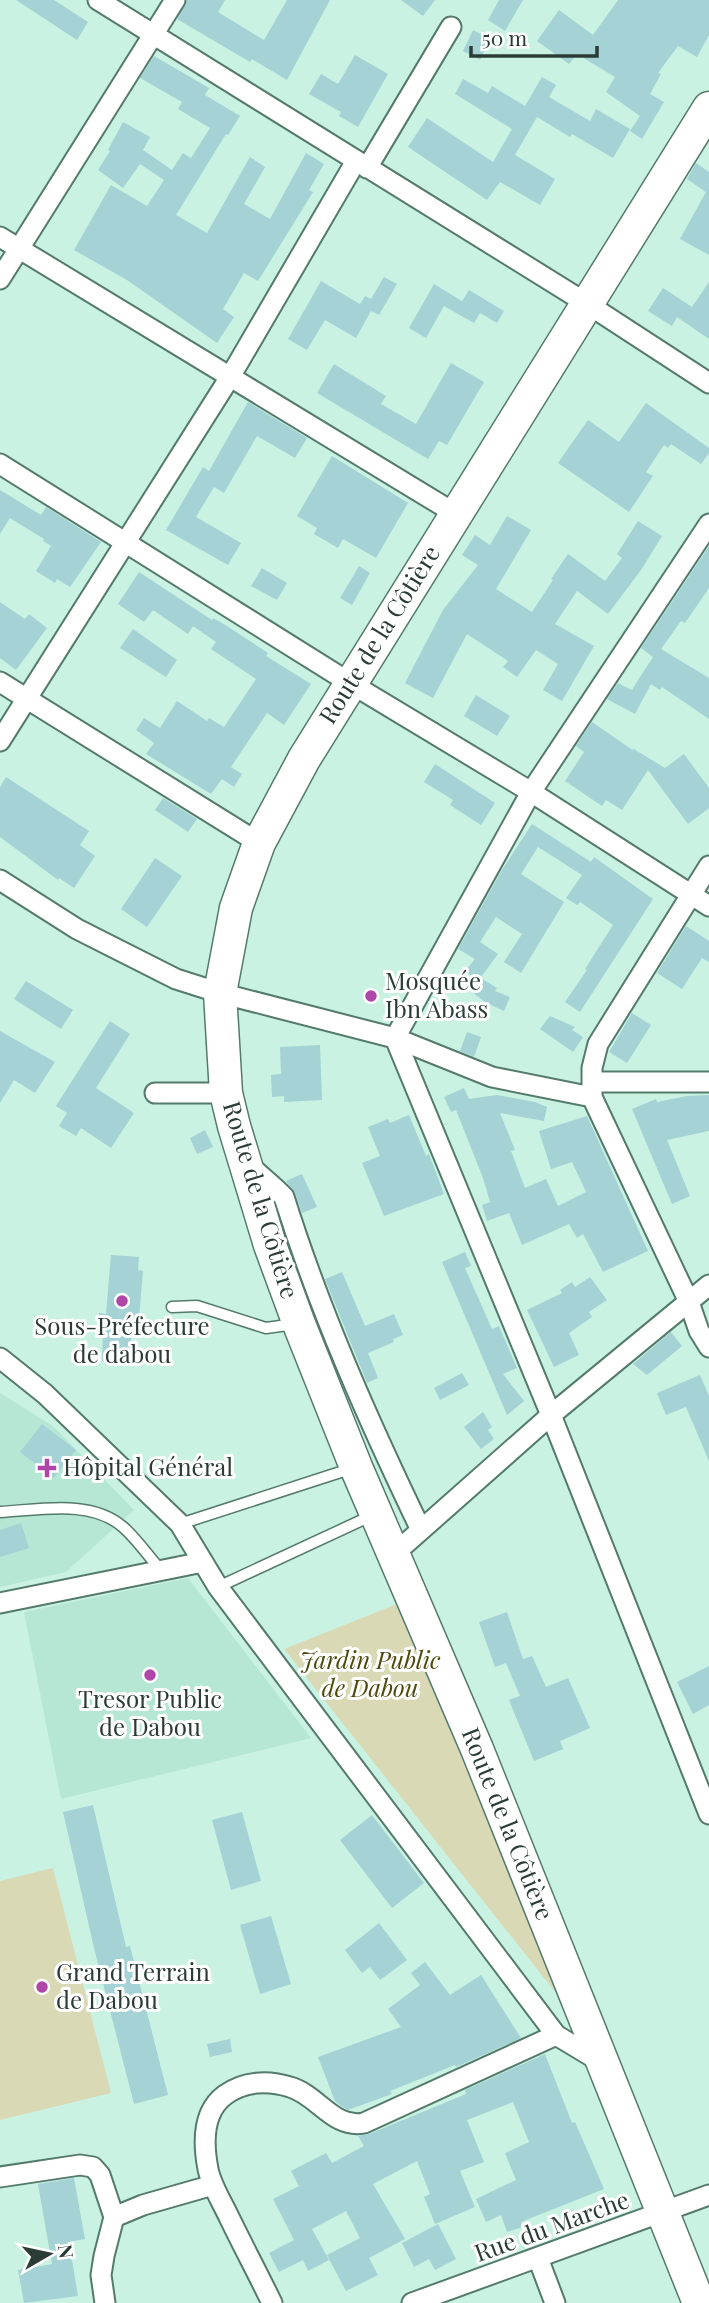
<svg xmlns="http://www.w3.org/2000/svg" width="709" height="2303" font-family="'Playfair Display',serif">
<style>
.built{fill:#b5e7d4}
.green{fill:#dad9b5}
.building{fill:#a4d2d5}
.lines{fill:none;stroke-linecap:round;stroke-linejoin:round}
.service-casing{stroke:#547a6c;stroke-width:13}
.minor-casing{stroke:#547a6c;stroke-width:23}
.primary-casing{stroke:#547a6c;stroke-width:35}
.service{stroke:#fff;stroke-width:10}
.minor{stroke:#fff;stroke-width:19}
.primary{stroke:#fff;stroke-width:32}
.poi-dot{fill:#af46a8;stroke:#fff;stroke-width:2.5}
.labels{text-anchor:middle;stroke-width:6;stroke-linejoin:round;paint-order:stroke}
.street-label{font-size:24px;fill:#2b3c36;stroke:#fff}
.poi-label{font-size:24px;fill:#2b3c36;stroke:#fff;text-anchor:start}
.park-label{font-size:24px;font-style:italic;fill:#4e490b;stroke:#fff}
</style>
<rect width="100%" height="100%" fill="#c9f2e2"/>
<path class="built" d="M0,1393L53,1426L134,1510L66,1572L0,1587Z
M188,1578L311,1738L61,1799L24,1612Z"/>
<path class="green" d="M397,1604L567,2007L284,1649Z
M53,1868L111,2093L0,2120V1881Z"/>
<path class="building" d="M16,0H54L88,22L77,40Z
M187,0H225L218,12L264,40L287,0H330L287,80L252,59L250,62L177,19Z
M401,0H435L423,16Z
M499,0H523L505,31L488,20Z
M618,0H709V35L697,57L678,46L658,73L661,74L650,94L664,102L642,139L630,131L640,116L606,92L615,77L577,54L569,64L537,41L559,10L593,35Z
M473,30L490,39L480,60L463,51Z
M355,55L388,74L358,127L339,116L341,112L309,94L321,74L338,84Z
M154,56L209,88L205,95L240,116L228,135L226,134L176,215L207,233L250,157L265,167L244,204L270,219L306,153L324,164L309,190L313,192L258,281L244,273L223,309L234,317L217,343L127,280L74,250L111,185L147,206L164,180L140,164L123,188L98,170L110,151L108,150L123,122L150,137L143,150L172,170L183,153L191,158L210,128L178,109L182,102L140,78Z
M542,77L556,85L549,97L590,121L596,109L630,129L613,158L572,134L570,137L537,117L515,155L555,179L540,205L500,182L487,200L408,147L427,118L493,162L512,129L455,94L463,79L488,93L492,86L525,106Z
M696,163L709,172V255L680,239L706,192L687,179Z
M384,277L397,284L379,315L371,311L356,338L325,320L307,350L288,339L321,281L360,304L365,296L371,299Z
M709,282V339L677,317L672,326L648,311L663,288L692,307Z
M434,284L462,301L469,290L504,311L497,323L480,313L474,323L444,306L426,338L409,328Z
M451,363L484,382L447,445L439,441L428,459L317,393L334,364L386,396L381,404L416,424Z
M248,402L307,438L295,458L257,436L224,493L214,487L196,517L241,543L228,565L166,530L203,467L209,471Z
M646,403L709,448V453L701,464L671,444L668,448L664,445L646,472L653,476L629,512L558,463L588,420L619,442Z
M332,456L408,503L376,558L343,539L338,548L314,534L317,528L297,516Z
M0,490L41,515L46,507L101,542L70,587L57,579L55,583L36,571L51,546L43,541L44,539L10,518L0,534Z
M507,516L531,530L496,589L532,612L553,580L551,579L568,554L605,581L622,558L617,554L638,521L662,536L641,570L608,614L577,591L555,624L594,646L562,701L543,690L558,664L536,650L517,677L503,667L508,661L467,634L433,698L405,683L443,610L478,565L462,555L475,535L490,545Z
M709,546V588L685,623L681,621L661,649L709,678V719L662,687L660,690L651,684L635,714L607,699L618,683L632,690L640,677L653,657L641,648Z
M359,566L370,573L352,605L340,598Z
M262,568L287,583L277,600L251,586Z
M139,572L212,620L213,618L227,626L268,653L266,656L311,684L284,725L267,713L231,767L242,774L234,787L222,779L211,794L146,754L154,743L136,730L144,718L160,728L177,701L207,721L209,718L224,727L256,679L211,649L216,642L193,626L188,634L153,610L144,622L118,604Z
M0,602L25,619L29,614L47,628L16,670L0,658Z
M133,629L177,660L166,677L120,648Z
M476,695L510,716L497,736L464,716Z
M592,722L634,751L632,748L665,768L684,754L709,788V808L688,824L648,770L622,810L606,800L602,806L565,781L584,752L576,746Z
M435,764L495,803L481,825L450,805L453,800L424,782Z
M6,777L89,831L80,845L95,856L74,888L59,878L58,880L0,837V787Z
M163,798L197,819L188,832L155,810Z
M532,824L591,862L594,857L653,899L580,1012L565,1002L587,970L585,969L613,925L580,902L577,905L566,898L582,875L538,847L521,874L564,902L521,973L504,962L522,934L496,917L480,942L498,954L478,981L465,971L475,959L458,949L502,870Z
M155,858L182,876L147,927L121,909Z
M686,926L709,941V962L702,958L682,989L657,973Z
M481,978L497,988L495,991L510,997L504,1011L485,1002L472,992Z
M26,981L73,1010L61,1029L14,999Z
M632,1013L651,1025L627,1063L609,1052Z
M550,1016L575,1027L572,1030L583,1037L573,1052L540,1029Z
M110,1021L130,1034L96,1088L134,1113L111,1148L81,1128L76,1136L59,1126L67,1113L56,1106Z
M0,1031L55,1062L35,1093L14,1080L0,1103Z
M467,1032L481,1037L474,1057L460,1051Z
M320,1045L322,1100L284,1102V1096L272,1097L271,1075L281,1074L280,1047Z
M464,1088L469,1099L497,1095L535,1102L547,1107L544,1121L500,1113L515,1150L511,1151L525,1188L546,1179L558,1206L586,1192L572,1162L551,1169L539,1131L587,1116L648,1251L603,1272L583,1234L577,1238L569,1224L522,1245L509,1213L487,1221L482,1205L490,1202L483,1178L456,1110L451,1112L444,1097Z
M709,1095V1131L667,1140L690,1196L672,1204L632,1109L656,1099L657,1102L687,1096Z
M409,1115L426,1156L429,1154L444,1194L384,1216L362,1163L380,1156L368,1127L388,1119L390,1123Z
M205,1130L213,1147L197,1154L190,1138Z
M302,1174L317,1207L302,1213L295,1193L286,1181Z
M465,1252L471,1266L465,1268L492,1329L499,1326L517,1368L503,1374L524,1401L507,1415L442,1262Z
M111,1255L139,1257L138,1270L143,1271L138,1330L132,1329L129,1363L102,1361L103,1334H97L99,1313L106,1314Z
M342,1272L365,1326L394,1314L403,1335L393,1339L394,1342L368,1353L378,1378L367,1383L325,1279Z
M590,1277L607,1300L589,1312L592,1317L569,1333L579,1355L554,1367L527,1310L562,1293L560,1290L572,1282L575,1287Z
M671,1332L682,1346L647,1375L633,1364Z
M462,1373L469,1385L440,1400L434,1388Z
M700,1375L709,1396V1461L686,1407L666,1415L657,1393Z
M483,1412L492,1427L488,1430L494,1439L481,1449L464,1427Z
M42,1424L76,1450L54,1478L20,1452Z
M21,1523L29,1548L0,1557V1530Z
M507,1612L523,1659L532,1656L546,1687L568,1678L590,1728L560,1741L563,1749L534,1761L509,1700L520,1696L506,1663L495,1667L479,1622Z
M709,1666V1705L693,1714L677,1682Z
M93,1805L126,1947L130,1946L168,2095L134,2104L94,1948L63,1812Z
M242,1812L261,1881L231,1890L212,1820Z
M372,1815L424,1883L392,1908L340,1840Z
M271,1916L291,1984L260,1994L240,1925Z
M379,1923L407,1960L380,1980L370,1967L362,1973L345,1950Z
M425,1962L450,1995L481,1975L521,2038L456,2067L455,2065L390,2091L392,2094L348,2110L341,2106L335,2101L318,2057L401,2027L388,2009L420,1985L411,1973Z
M230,2039L232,2052L210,2057L207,2044Z
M545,2054L572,2123L575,2122L604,2189L521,2222L523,2227L507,2232L501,2215L486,2222L476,2199L516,2180L505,2153L529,2142L513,2102L467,2120L484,2162L460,2171L475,2207L435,2224L424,2197L430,2194L417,2161L373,2184L405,2239L369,2258L378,2275L346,2291L327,2255L360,2238L346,2211L312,2229L329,2260L308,2271L303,2260L279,2272L269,2253L294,2240L273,2199L299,2186L291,2171L326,2153L332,2163L364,2146L358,2136L369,2134L466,2094L465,2090Z
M74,2178L85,2239L69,2242L78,2296L24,2303L18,2270L52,2264L38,2184Z
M438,2224L456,2259L435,2270L429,2259L414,2267L402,2243Z"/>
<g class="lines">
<g class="service-casing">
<path id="service" d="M172,1307L197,1306L266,1328L295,1324
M0,1512C40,1510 91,1499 123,1527C137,1539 148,1556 160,1569
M180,1524L353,1468
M218,1587L373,1515"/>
</g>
<g class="minor-casing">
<path id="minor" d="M98,0L586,303L709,383
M367,168L451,27
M0,237L456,514
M0,279L175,0
M0,464L350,683L531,792L709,906
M0,682L259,843
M0,741L230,377L356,161
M709,866L598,1044L592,1068V1097L689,1302L699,1331L709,1347
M0,880L77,929L176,979L220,993L395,1038L492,1077L592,1097
M395,1038L551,1415L709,1814
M395,1038L531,792L709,524
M592,1082H709
M155,1093H226
M248,1164C260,1176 273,1185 284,1197C320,1312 369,1422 421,1530
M0,1358L45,1394L180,1524L218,1587L556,2035L601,2062
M394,1554L551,1415L709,1285
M0,1603L203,1562
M0,2177L80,2165L93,2167L100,2175L114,2217L104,2256L101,2275L105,2303
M114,2217L143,2205L213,2185
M538,2258L555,2303
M272,2303C258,2274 243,2246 229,2217C222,2202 211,2185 208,2169C203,2143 202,2112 225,2095C244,2081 268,2080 290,2087C318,2095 333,2129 364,2123L556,2035
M412,2303L709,2195"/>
</g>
<g class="primary-casing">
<path id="primary" d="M699,2303L477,1749L356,1467L299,1324L270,1245L234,1126L226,1093L220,993L236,908L259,843L304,759L709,108"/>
</g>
<use href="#service" class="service"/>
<use href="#minor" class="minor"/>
<use href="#primary" class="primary"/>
</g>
<g class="poi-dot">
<circle cx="371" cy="996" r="7"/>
<circle cx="122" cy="1301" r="7"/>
<path d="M43.5 1457.5h7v7h7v7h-7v7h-7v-7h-7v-7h7z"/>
<circle cx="150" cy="1675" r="7"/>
<circle cx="42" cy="1987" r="7"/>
</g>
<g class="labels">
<g class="street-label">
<text transform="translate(380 635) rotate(-58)" y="8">Route de la Côtière</text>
<text transform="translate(260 1200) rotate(73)" y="8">Route de la Côtière</text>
<text transform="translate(507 1824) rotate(68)" y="8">Route de la Côtière</text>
<text transform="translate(552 2227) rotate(-20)" y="8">Rue du Marche</text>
</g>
<g class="poi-label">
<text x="385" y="990">Mosquée<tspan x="385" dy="28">Ibn Abass</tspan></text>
<text x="122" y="1335" text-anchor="middle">Sous-Préfecture<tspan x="122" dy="28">de dabou</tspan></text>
<text x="63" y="1476">Hôpital Général</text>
<text x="150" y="1708" text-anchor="middle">Tresor Public<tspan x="150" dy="28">de Dabou</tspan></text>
<text x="56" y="1981">Grand Terrain<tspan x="56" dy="28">de Dabou</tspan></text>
</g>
<g class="park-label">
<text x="370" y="1669">Jardin Public<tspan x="370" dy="28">de Dabou</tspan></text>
</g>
</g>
<g transform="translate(49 2254) rotate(81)" stroke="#ffffff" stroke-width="5" paint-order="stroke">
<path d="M0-5L12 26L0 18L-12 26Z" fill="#2b3c36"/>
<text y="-10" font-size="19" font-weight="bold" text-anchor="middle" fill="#2b3c36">N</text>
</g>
<path d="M471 46v10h126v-10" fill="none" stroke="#2b3c36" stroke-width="3.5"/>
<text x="482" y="46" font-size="21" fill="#2b3c36" stroke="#ffffff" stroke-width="5" paint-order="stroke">50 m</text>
</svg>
